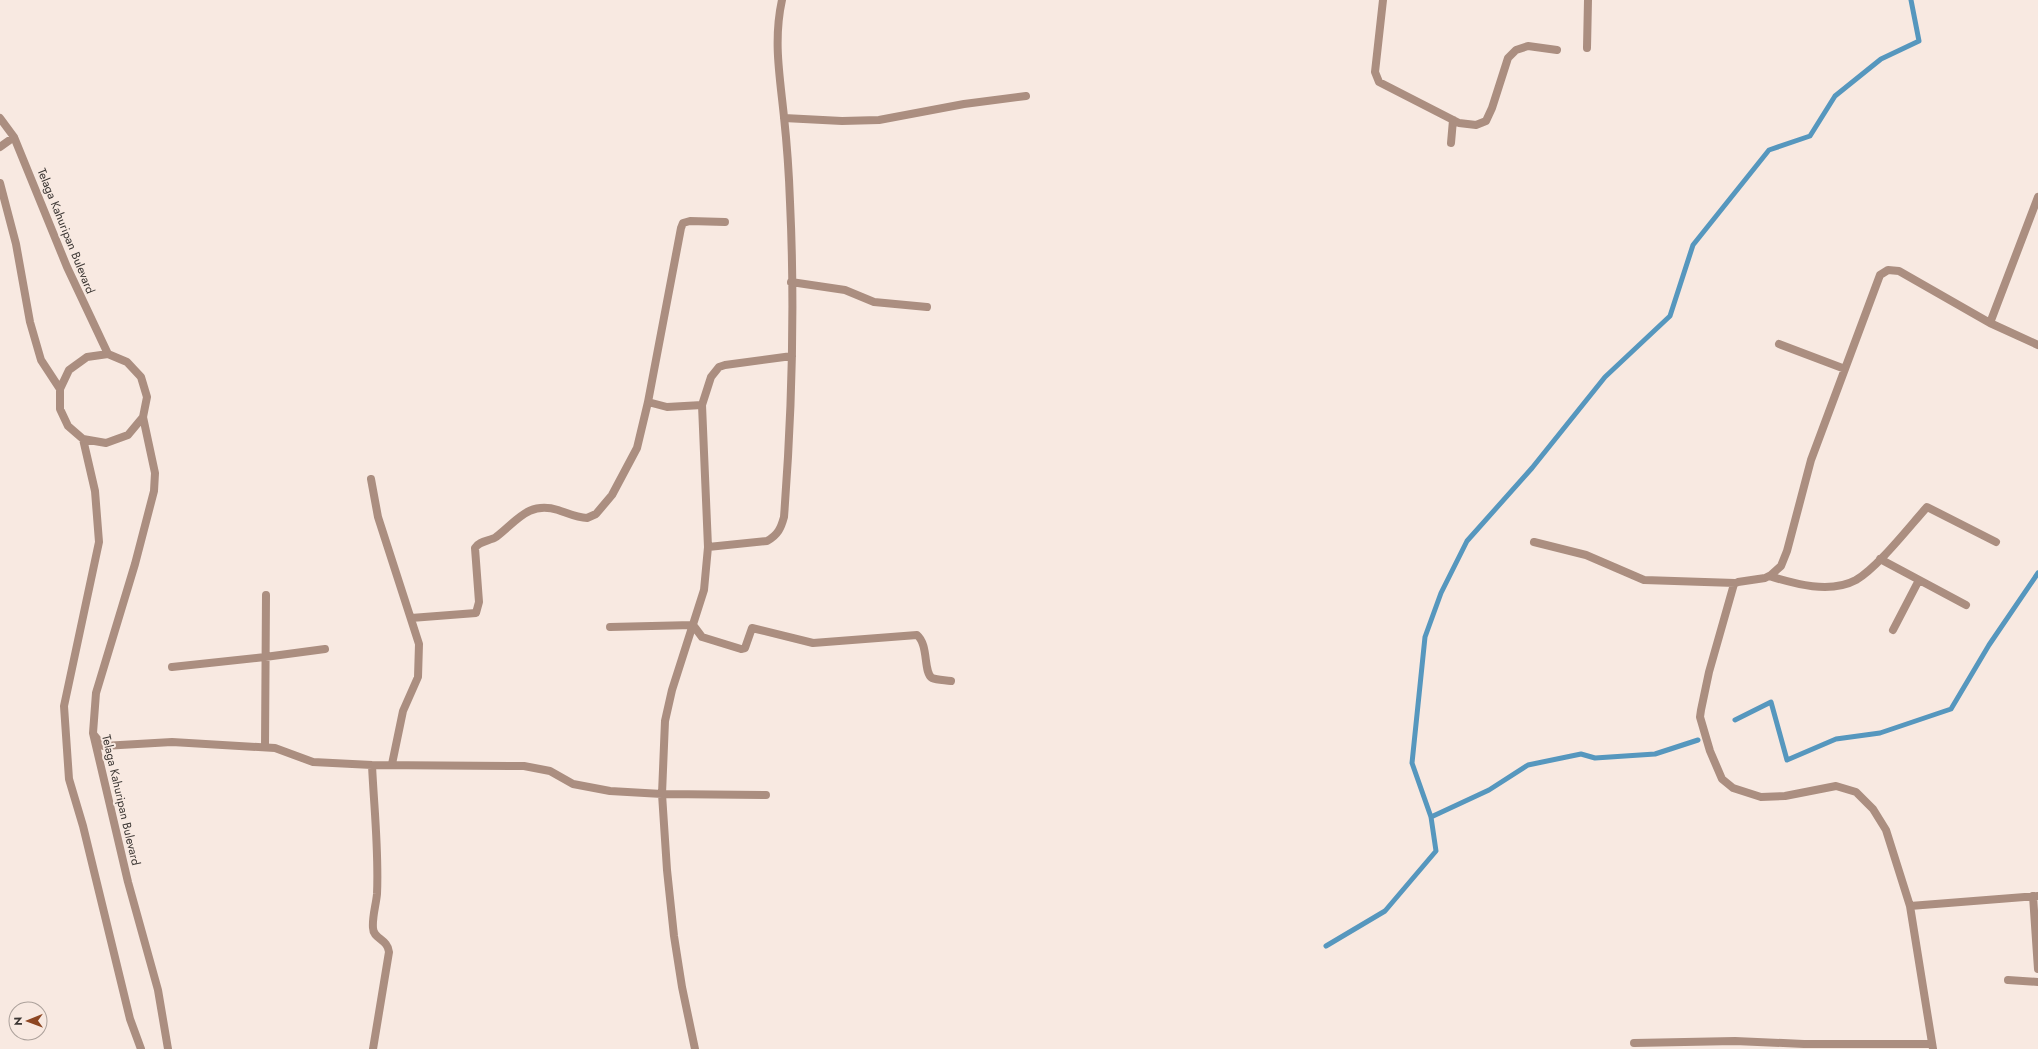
<svg xmlns="http://www.w3.org/2000/svg" width="2038" height="1049" font-family="Jost,sans-serif">
<style>
.lines{fill:none;stroke-linecap:round;stroke-linejoin:round}
.stream{stroke:#5697be;stroke-width:5}
.street{stroke:#ab8e80;stroke-width:8}
.labels{text-anchor:middle;stroke-width:4;stroke-linejoin:round;paint-order:stroke}
.street-label{font-size:12px;fill:#3b3633;stroke:#f8e9e1}
</style>
<rect width="100%" height="100%" fill="#f8e9e1"/>
<g class="lines">
<path class="stream" d="M1735,720L1771,702L1787,760L1836,739L1880,733L1951,709L1989,645L2038,573
M1431,817L1489,790L1528,765L1581,754L1595,758L1655,754L1698,740
M1326,946L1385,911L1436,851L1431,817L1412,763L1425,637L1441,593L1467,541L1532,468L1605,377L1670,316L1693,245L1769,150L1810,136L1835,96L1881,59L1919,41L1911,0"/>
<path class="street" d="M1383,0L1375,72L1379,82L1459,123L1476,125L1486,121L1492,108L1508,58L1516,50L1528,46L1557,50
M1587,48L1588,0
M0,118L14,137L67,267L108,354
M784,118L842,121L879,120L964,104L1026,96
M1451,143L1453,120
M0,147L14,137
M0,183L16,244L30,322L41,360L60,389
M791,282L845,290L874,302L927,307
M1990,323L2038,345
M1779,344L1845,369
M648,402L667,407L702,405
M143,417L128,435L106,443L83,439L68,426L60,409V389L69,370L87,357L108,354L127,362L141,377L147,397L143,417L155,473L154,491L135,564L96,693L93,733L128,882L158,990L168,1049
M83,439L95,491L99,542L64,706L69,779L83,826L130,1019L141,1049
M371,479L378,517L419,644L418,677L403,711L392,764
M1534,542L1586,555L1644,580L1735,583
M708,547L702,405L711,377L719,367L725,365L792,356
M1880,559L1966,605
M1769,576C1795,584 1830,594 1856,580C1878,567 1909,527 1927,507L1996,542
M411,618L476,613L479,602L475,548C479,541 490,541 496,537C517,521 528,501 558,510C567,513 578,518 587,518L596,514L612,495L637,448L648,402L681,228L683,223L690,221L725,222
M610,627L693,625L702,637L741,649L745,648L752,628L813,643L917,635C929,645 923,672 932,678C937,680 945,680 951,681
M1893,630L1919,580
M172,667L265,657L325,649
M94,735L103,746L172,742L275,748L313,762L372,765L524,766L550,771L573,784L610,791L662,794L766,795
M265,747L266,595
M372,765C374,808 379,851 377,894C376,905 372,917 373,928C373,939 388,939 389,952L373,1049
M2033,896L2038,969
M1910,906L2038,896
M2008,980L2038,982
M1634,1043L1735,1041L1804,1044H1931
M695,1049L682,987L674,936L667,870L662,794L665,721L672,690L704,590L708,547L767,541C778,535 781,528 784,517C792,412 795,307 790,202C789,174 787,145 784,117C780,77 773,41 782,0
M1933,1049L1910,906L1886,830L1873,809L1856,792L1836,786L1785,796L1761,797L1733,788L1722,779L1710,751L1700,717L1701,710L1709,672L1734,584L1738,582L1765,578L1771,575L1781,566L1787,551L1811,460L1880,275L1888,270L1899,271L1990,323L2038,197"/>
</g>
<g class="labels">
<g class="street-label">
<text transform="translate(66 231) rotate(68)" y="4">Telaga Kahuripan Bulevard</text>
<text transform="translate(121 800) rotate(77)" y="4">Telaga Kahuripan Bulevard</text>
</g>
</g>
<g transform="translate(28 1021) rotate(269)"><circle r="19" fill="#f8e9e1" stroke="#aca19b"/>
<path d="M0-3L7 15L0 10L-7 15Z" fill="#8d4622"/>
<text y="-6" font-size="11" font-weight="bold" text-anchor="middle" fill="#3b3633">N</text>
</g>
</svg>
